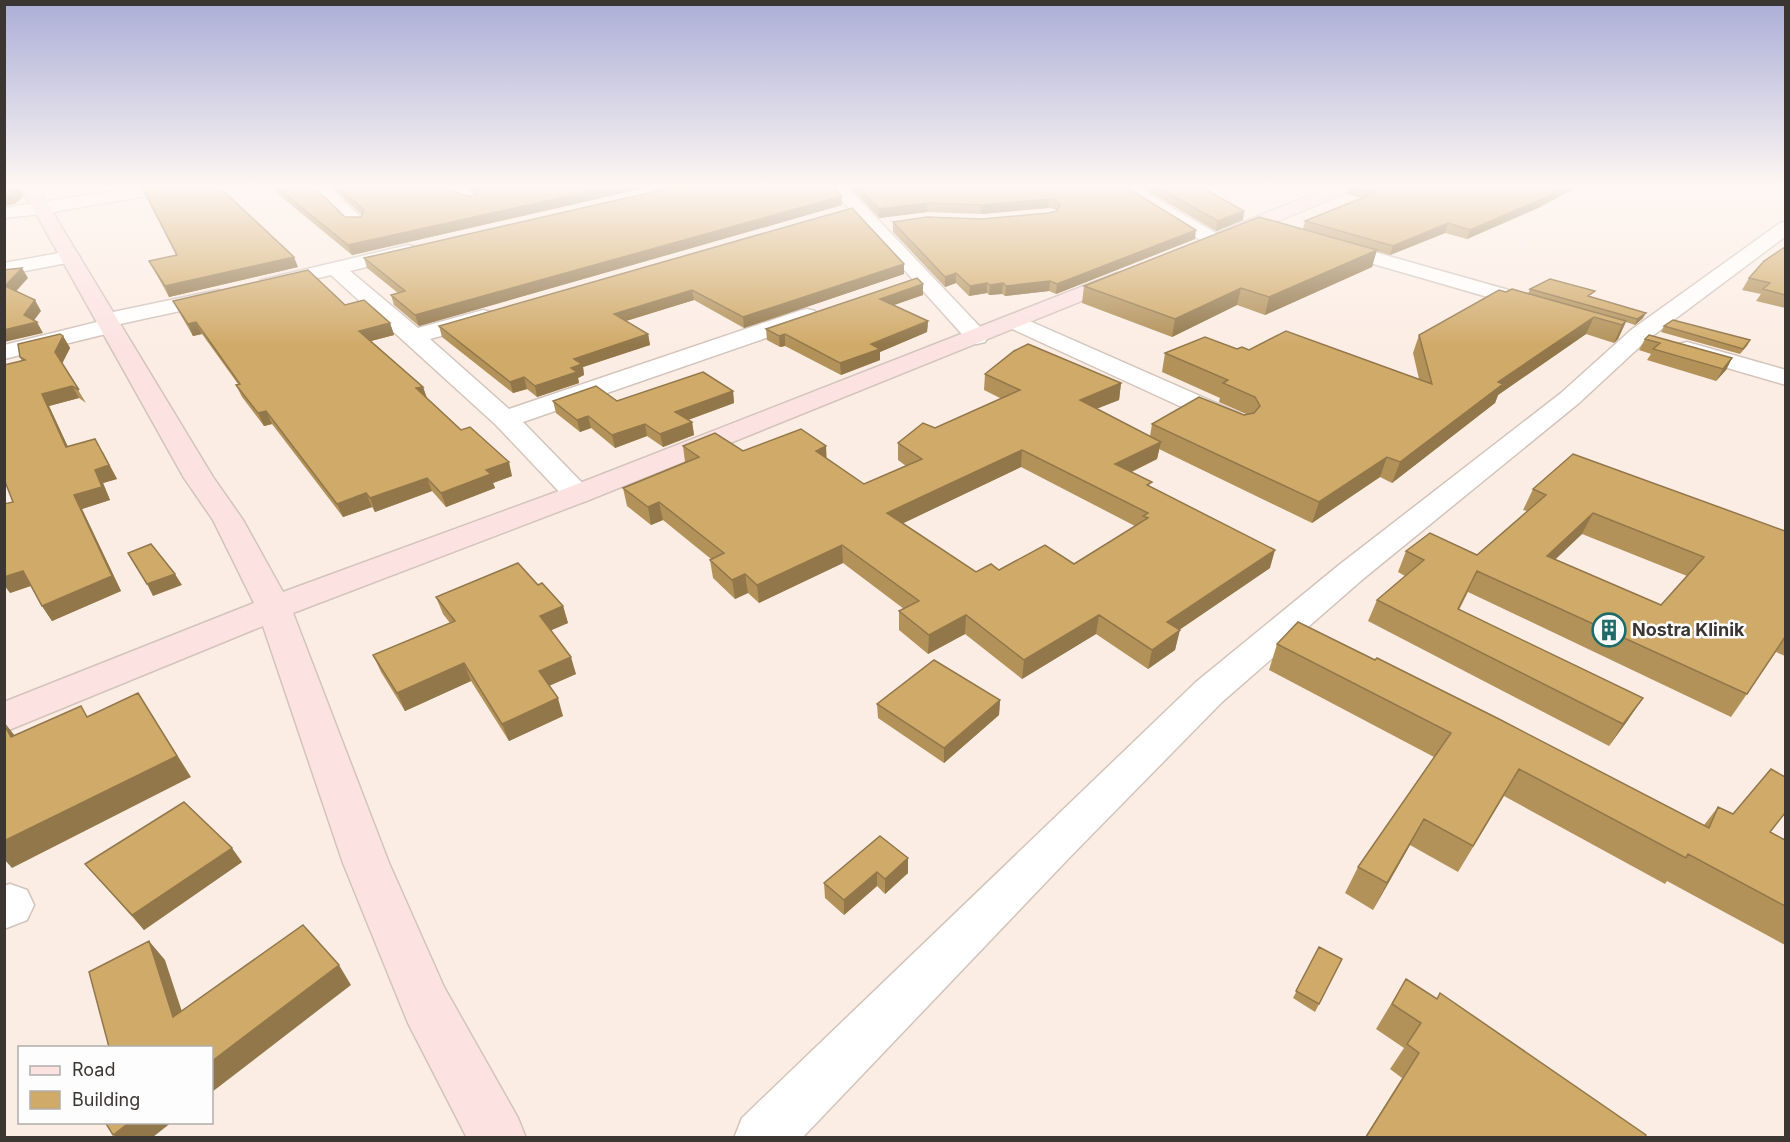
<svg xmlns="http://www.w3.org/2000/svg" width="1790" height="1142" font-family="Inter,sans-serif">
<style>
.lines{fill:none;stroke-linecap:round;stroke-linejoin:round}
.street-casing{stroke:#d2c4bb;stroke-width:3}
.secondary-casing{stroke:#d2c4bb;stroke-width:3}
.street{fill:#fff;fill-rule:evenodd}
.secondary{fill:#fce3e2;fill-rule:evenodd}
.wall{fill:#b3925a;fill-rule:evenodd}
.shaded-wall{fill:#92774a}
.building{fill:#d0aa69;stroke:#92774a;stroke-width:1.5;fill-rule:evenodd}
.labels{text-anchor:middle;stroke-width:5;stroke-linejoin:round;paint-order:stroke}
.poi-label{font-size:18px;font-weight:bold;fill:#3c3632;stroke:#fdfdfd;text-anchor:start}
</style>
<rect width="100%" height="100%" fill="#fcede4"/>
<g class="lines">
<g class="street-casing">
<path id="street" d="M152,185H189L181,190L41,214L4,218V208Z
M308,185H326L365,221L362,225H350Z
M440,185H460L478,198L475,202C463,205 447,194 440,185Z
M828,185H845L985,332L988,337L985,342L977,344L969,342Z
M1112,185H1132L1221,236L1223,240L1221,244H1207Z
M1786,222V236L1647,340L1579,403L1363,579L1222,702L1070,857L802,1138H734L742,1118L1196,682L1339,565L1561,393L1631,330L1780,223Z
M1332,240L1544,300L1547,305L1544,310L1536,311L1325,250L1322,246L1325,242Z
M408,245L415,247L418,251L415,255L350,271L418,328L483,310L491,312L494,317L491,322L430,339L509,409L799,311L807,309L815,311L818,316L815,321L523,422L593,494L589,500L578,503L567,500L496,425L331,275L268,290L261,288L258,284L261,280Z
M70,251L77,253L80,257L77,261L4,275V263Z
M218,290L226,291L229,296L226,301L120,324L121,326L118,331L4,359V345L97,322L96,320L99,315Z
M1016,315L1241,414L1245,420L1241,426L1232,428L1223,426L1008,327L1005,322L1008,317Z
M1687,342L1786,370V385L1679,354L1675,349L1679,344Z
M10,884L27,890L34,905L27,920L4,929V886Z"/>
</g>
<g class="secondary-casing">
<path id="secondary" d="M20,185H36L213,477L243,520L283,592L567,488L1117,273H1131L1134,277L1131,281L589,500L293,613L389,863L444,987L518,1118L526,1138H467L408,1023L343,863L263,626L4,732V702L254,603L213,520L184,478Z
M1336,185H1359L1357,188L1232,240H1218L1216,236L1218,232Z"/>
</g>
<use href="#street" class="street"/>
<use href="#secondary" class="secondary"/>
</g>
<path class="wall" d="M267,185H312L345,217H361L362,215L329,185H444L452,191L468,196L475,194L464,185H658L352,255Z
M848,185H1123L1195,239L1056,294L1049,291L1005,296L1002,294L989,295L987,293L969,296L956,283L945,287L893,232V222L981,219L1049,213L1057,211L1054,209L1048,208L981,214L927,212L879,218Z
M1137,185H1223L1201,187L1244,211L1243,220L1216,231Z
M1311,185H1330L1323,188Z
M1351,185H1581L1538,208L1467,239L1445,233L1390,255L1376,251L1372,267L1265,315L1237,305L1172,337L1082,303L1084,286L1303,229L1305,221L1362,198L1347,194L1350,186Z
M842,196V205L419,326L394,305L391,295L398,293L367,268L364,258Z
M147,198L298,267L169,297L149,261L176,255Z
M852,208L904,264V274L744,328L694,300L626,321L648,334L650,345L583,367L584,375L578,378L579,383L537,397L527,389L513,393L442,337L439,326Z
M1785,247V308L1756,301L1761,294L1742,290L1749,278Z
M923,284V295L893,305L928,321L927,332L880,352V360L841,375L785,346L780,347L767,340L766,329Z
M1530,289L1592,297L1643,318L1635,325L1626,322L1618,339L1614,343L1586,334L1498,395L1495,403L1392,483L1380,477L1312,523L1159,449L1157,459L1132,472L1151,487L1270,568L1179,630L1175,650L1148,669L1096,634L1022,679L965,634L928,654L899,630V611L904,609L843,563L759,603L748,593L735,599L713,578L710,560L711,559L663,520L651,525L627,506L623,488L685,462L683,446L827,458L864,484L906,466L898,460V443L935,428L1002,399L984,390L985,374L1121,383L1119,400L1096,409L1150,436L1152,424L1246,414L1219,402L1220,398L1162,372L1165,353L1237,349L1249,350L1419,379L1413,353L1419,335L1506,292L1528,294ZM1021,467L1135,526L1074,564L976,572L903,523Z
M173,301L345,305L390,323L394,335L371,341L423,387L427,398L512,476L493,483L495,488L446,507L432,491L375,512L372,507L343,517L272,424L264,426L242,397L236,385L238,384L202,334L193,336L179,312Z
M1664,326L1750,340L1747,346L1740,354L1661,332Z
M63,336L70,348L62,363L86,403L79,398L49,406L68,447L103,452L117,479L103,483L110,500L82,509L121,591L52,621L42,606L31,586L10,593L13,502L22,361L20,357Z
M1645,339L1732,358L1726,370L1716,381L1647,360L1651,354L1639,350Z
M733,391L734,403L688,420L692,422L694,435L663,447L647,436L615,448L591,428L580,432L556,413L553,401H617Z
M1533,489L1785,531V656L1776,652L1747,694L1731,717L1468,592L1459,610L1628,720L1609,746L1368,621L1377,600L1405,576L1398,572L1406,551L1477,555L1527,511L1523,510ZM1582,534L1687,576L1661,605L1555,559Z
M538,585L563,606L568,623L551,630L576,674L549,686L563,716L509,741L471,681L405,711L381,672L373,655L450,623L443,614L436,597Z
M1277,644L1704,825L1718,807L1785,840V945L1667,881L1665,884L1504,796L1458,872L1410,845L1373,910L1345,893L1358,867L1434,757L1269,670Z
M1000,700L999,715L944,763L878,718L877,704Z
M908,858V873L885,894L877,886L844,915L825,898L824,883Z
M242,862L144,930L85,864Z
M1319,947L1342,959L1315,1012L1293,998Z
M1406,979L1645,1137H1365L1402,1078L1390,1069L1404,1048L1376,1029Z"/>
<path class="shaded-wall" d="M88,185H111L90,188Z
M619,185H658L352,255L348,245Z
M1187,185H1222L1187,188Z
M1569,185H1581L1538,208L1467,239L1470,230Z
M19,187L24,196L15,204L4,206V196Z
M842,196V205L419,326L415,315Z
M1049,199L1048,208L981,214V205Z
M927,203V212L879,218V209Z
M1244,211L1243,220L1216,231L1218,221Z
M1448,223L1445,233L1390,255L1393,246Z
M1196,230L1195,239L1056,294L1057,284Z
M1377,250L1372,267L1265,315L1269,297Z
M294,257L298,267L169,297L165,286Z
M904,264V274L744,328L743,317Z
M22,268L28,278L11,297L5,286Z
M956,273V283L945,287V277Z
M1050,281L1049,291L1005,296L1006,286Z
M987,283V293L969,296L970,286Z
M1003,283L1002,294L989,295L990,285Z
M923,284V295L880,310V299Z
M1241,288L1237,305L1172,337L1175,319Z
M692,290L694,300L616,324L614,314Z
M35,300L41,311L32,323L37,322L43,333L4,342V330L24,315Z
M1646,313L1643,318L1635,325L1637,319Z
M1594,317L1586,334L1498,395L1495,403L1392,483L1400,462L1498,382Z
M928,321L927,332L880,352V360L841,375L840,363L871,344Z
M1626,321L1618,339L1614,343L1622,325Z
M196,322L202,334L193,336L188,324Z
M390,323L394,335L363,343L359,331Z
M648,334L650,345L583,367L584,375L578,378L579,383L537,397L535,386L571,368L574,359Z
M785,334V346L780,347L779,336Z
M63,336L70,348L62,364L55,352Z
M1732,358L1726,370L1716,381L1723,369Z
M524,377L527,389L513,393L510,382Z
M1121,383L1119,400L1078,416L1080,400Z
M72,386L79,398L49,406L74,460L66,447L42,394Z
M423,387L427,399L416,388Z
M733,391L734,403L677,424L675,412Z
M266,411L272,424L264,426L258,413Z
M588,416L591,428L580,432L577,420Z
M692,422L694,435L663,447L660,434Z
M645,424L647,436L615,448L612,435Z
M95,439L117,479L103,483L110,500L82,509L121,591L52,621L42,606L74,495L95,470Z
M1161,442L1157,459L1112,481L1115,464Z
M826,446L827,464L816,451Z
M1022,450L1021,467L887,531V513Z
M1387,457L1380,477L1312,523L1319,502Z
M509,462L512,476L493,483L495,488L446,507L441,493L486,470Z
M427,478L432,491L375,512L370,498Z
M366,493L372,507L343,517L337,504Z
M659,502L663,520L651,525L648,507Z
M1593,513L1582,534L1537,577L1547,556Z
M842,545L843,563L759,603L757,585Z
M1275,550L1270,568L1163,641L1167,622Z
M23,571L33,585L10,593L4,585V577Z
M175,574L182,585L153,596L147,584Z
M745,574L748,593L735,599L732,580Z
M563,606L568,623L545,633L540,616Z
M966,615L965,634L928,654L929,635Z
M1099,615L1096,634L1022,679L1024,660Z
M1180,630L1175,650L1148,669L1152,650Z
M571,657L576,674L544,688L539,671Z
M464,663L471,681L405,711L397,693Z
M138,693L191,777L12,868L4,859V841Z
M558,698L563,716L509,741L502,724Z
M1643,698L1628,720L1609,746L1623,724Z
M1000,700L999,715L944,763V748Z
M4,722L19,741L11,737Z
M1424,819L1410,845L1373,910L1387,883Z
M232,848L242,862L144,930L132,915Z
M908,858V873L885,894V879Z
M877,872V886L844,915V900Z
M149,941L165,960L190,1036L173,1017Z
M339,965L351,985L212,1092V1061Z
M130,1122H172L153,1137H116L113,1135Z"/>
<path class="building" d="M4,185H18L19,187L10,195L4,196Z
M169,185H217L294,257L165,286L149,261L177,255L143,189Z
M274,185H312L345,217H361L364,210L336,185H444L452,191L468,196L475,195L478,189L473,185H619L348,245Z
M683,185H832L842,196L415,315L391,295L405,291L364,258Z
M856,185H1123L1196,230L1057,284L1050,281L1006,286L1003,283L990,285L987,283L970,286L956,273L945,277L893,222L927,217L981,219L1049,213L1057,211L1060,205L1055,200L1049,199L981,205L927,203L879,209Z
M1153,185H1198L1244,211L1218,221Z
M1351,185H1569L1542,199L1470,230L1448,223L1393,246L1305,221L1377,192L1350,186Z
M852,208L904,264L743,317L692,290L614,314L648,334L574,359L582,364L571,368L577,372L535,386L524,377L510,382L439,326Z
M1259,217L1377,250L1269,297L1241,288L1175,319L1084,286Z
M1785,247V295L1763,289L1770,283L1749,278L1764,261Z
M22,268L5,286L35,300L24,315L37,322L4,330V270Z
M308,270L345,305L364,300L390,323L359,331L423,387L416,388L461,430L470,427L509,462L486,470L491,474L441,493L427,478L370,498L366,493L337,504L266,411L258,413L236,385L240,384L196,322L188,324L173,301Z
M917,278L923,284L880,299L928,321L871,344L880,349L840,363L785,334L779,336L766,329Z
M1550,279L1595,291L1588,296L1646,313L1637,319L1530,289Z
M1512,289L1626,321L1622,325L1594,317L1498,382L1503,384L1400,462L1387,457L1319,502L1152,424L1199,397L1244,415L1254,413L1260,406L1255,397L1223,383L1228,380L1165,353L1205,337L1237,349L1242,347L1249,350L1286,331L1432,384L1419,335L1499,290L1506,292Z
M1673,320L1750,340L1743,349L1664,326Z
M60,334L63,336L55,352L79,390L72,386L42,394L66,447L95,439L109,465L95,470L102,487L74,495L112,576L42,606L23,571L4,577V504L13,502L4,479V365L25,360L20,357L18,344Z
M1649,335L1732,358L1723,369L1653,349L1660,343L1645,339Z
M1028,344L1121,383L1080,400L1161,442L1115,464L1152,482L1147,485L1275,550L1167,622L1180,630L1152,650L1099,615L1024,660L966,615L929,635L899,611L919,601L842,545L757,585L745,574L732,580L710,560L724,553L659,502L648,507L623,488L699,457L683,446L715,433L743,451L801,429L826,446L816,451L864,484L922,459L898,443L923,423L935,428L1020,390L985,374L1014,351ZM1022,450L1148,513L1143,516L1148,518L1074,564L1045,545L999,570L991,564L976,572L887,513Z
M703,372L733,391L675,412L692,422L660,434L645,424L612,435L588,416L577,420L553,401L596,386L617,401Z
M1573,454L1785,531V637L1747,694L1477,571L1458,609L1643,698L1623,724L1377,600L1424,560L1406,551L1430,533L1477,555L1546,495L1533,489ZM1593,513L1704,557L1661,605L1547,556Z
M151,544L175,574L147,584L128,553Z
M518,563L538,585L542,583L563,606L540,616L571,657L539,671L558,698L502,724L464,663L397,693L373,655L455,621L436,597Z
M1298,622L1375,660L1377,658L1499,719L1709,828L1718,807L1733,814L1771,769L1785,777V813L1770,832L1785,840V906L1688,854L1686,858L1519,769L1473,846L1424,819L1387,883L1358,867L1451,733L1277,644Z
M934,660L1000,700L944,748L877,704Z
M138,693L177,756L4,841V724L11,737L81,706L87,717Z
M184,802L232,848L132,915L85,864Z
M880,836L908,858L885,879L877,872L844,900L824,883Z
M303,925L339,965L212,1061V1047H109L89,972L149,941L173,1017Z
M1319,947L1342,959L1319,1004L1296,991Z
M1406,979L1437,999L1440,993L1646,1135L1645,1137H1366L1419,1053L1407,1044L1421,1023L1392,1004Z
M105,1122H130L113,1135Z"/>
<linearGradient id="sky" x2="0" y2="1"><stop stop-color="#aaadd7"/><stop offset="0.54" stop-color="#fef7f3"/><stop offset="1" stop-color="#fef7f3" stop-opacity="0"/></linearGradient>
<rect width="1790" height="345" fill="url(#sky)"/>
<defs>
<g id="building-ring" transform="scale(1.725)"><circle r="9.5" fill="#fdfdfd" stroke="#1f6b69" stroke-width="1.5"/><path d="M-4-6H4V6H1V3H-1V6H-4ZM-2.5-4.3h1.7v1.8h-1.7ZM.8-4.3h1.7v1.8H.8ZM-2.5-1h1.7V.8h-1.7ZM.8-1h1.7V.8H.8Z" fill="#1f6b69"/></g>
</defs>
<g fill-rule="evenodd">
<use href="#building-ring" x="1609" y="630"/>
</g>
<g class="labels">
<g class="poi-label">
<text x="1632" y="636">Nostra Klinik</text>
</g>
</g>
<rect width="1790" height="1142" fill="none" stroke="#3c3632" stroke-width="12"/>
<rect x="18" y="1046" width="195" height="78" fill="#fdfdfd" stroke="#b0adac" stroke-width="1.5"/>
<rect x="30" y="1066" width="30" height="9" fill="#fce3e2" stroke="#b0adac" stroke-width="1.5"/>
<text x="72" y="1076" font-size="18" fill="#3c3632">Road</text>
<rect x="30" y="1091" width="30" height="18" fill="#d0aa69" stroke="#b0adac" stroke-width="1.5"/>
<text x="72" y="1106" font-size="18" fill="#3c3632">Building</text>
</svg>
